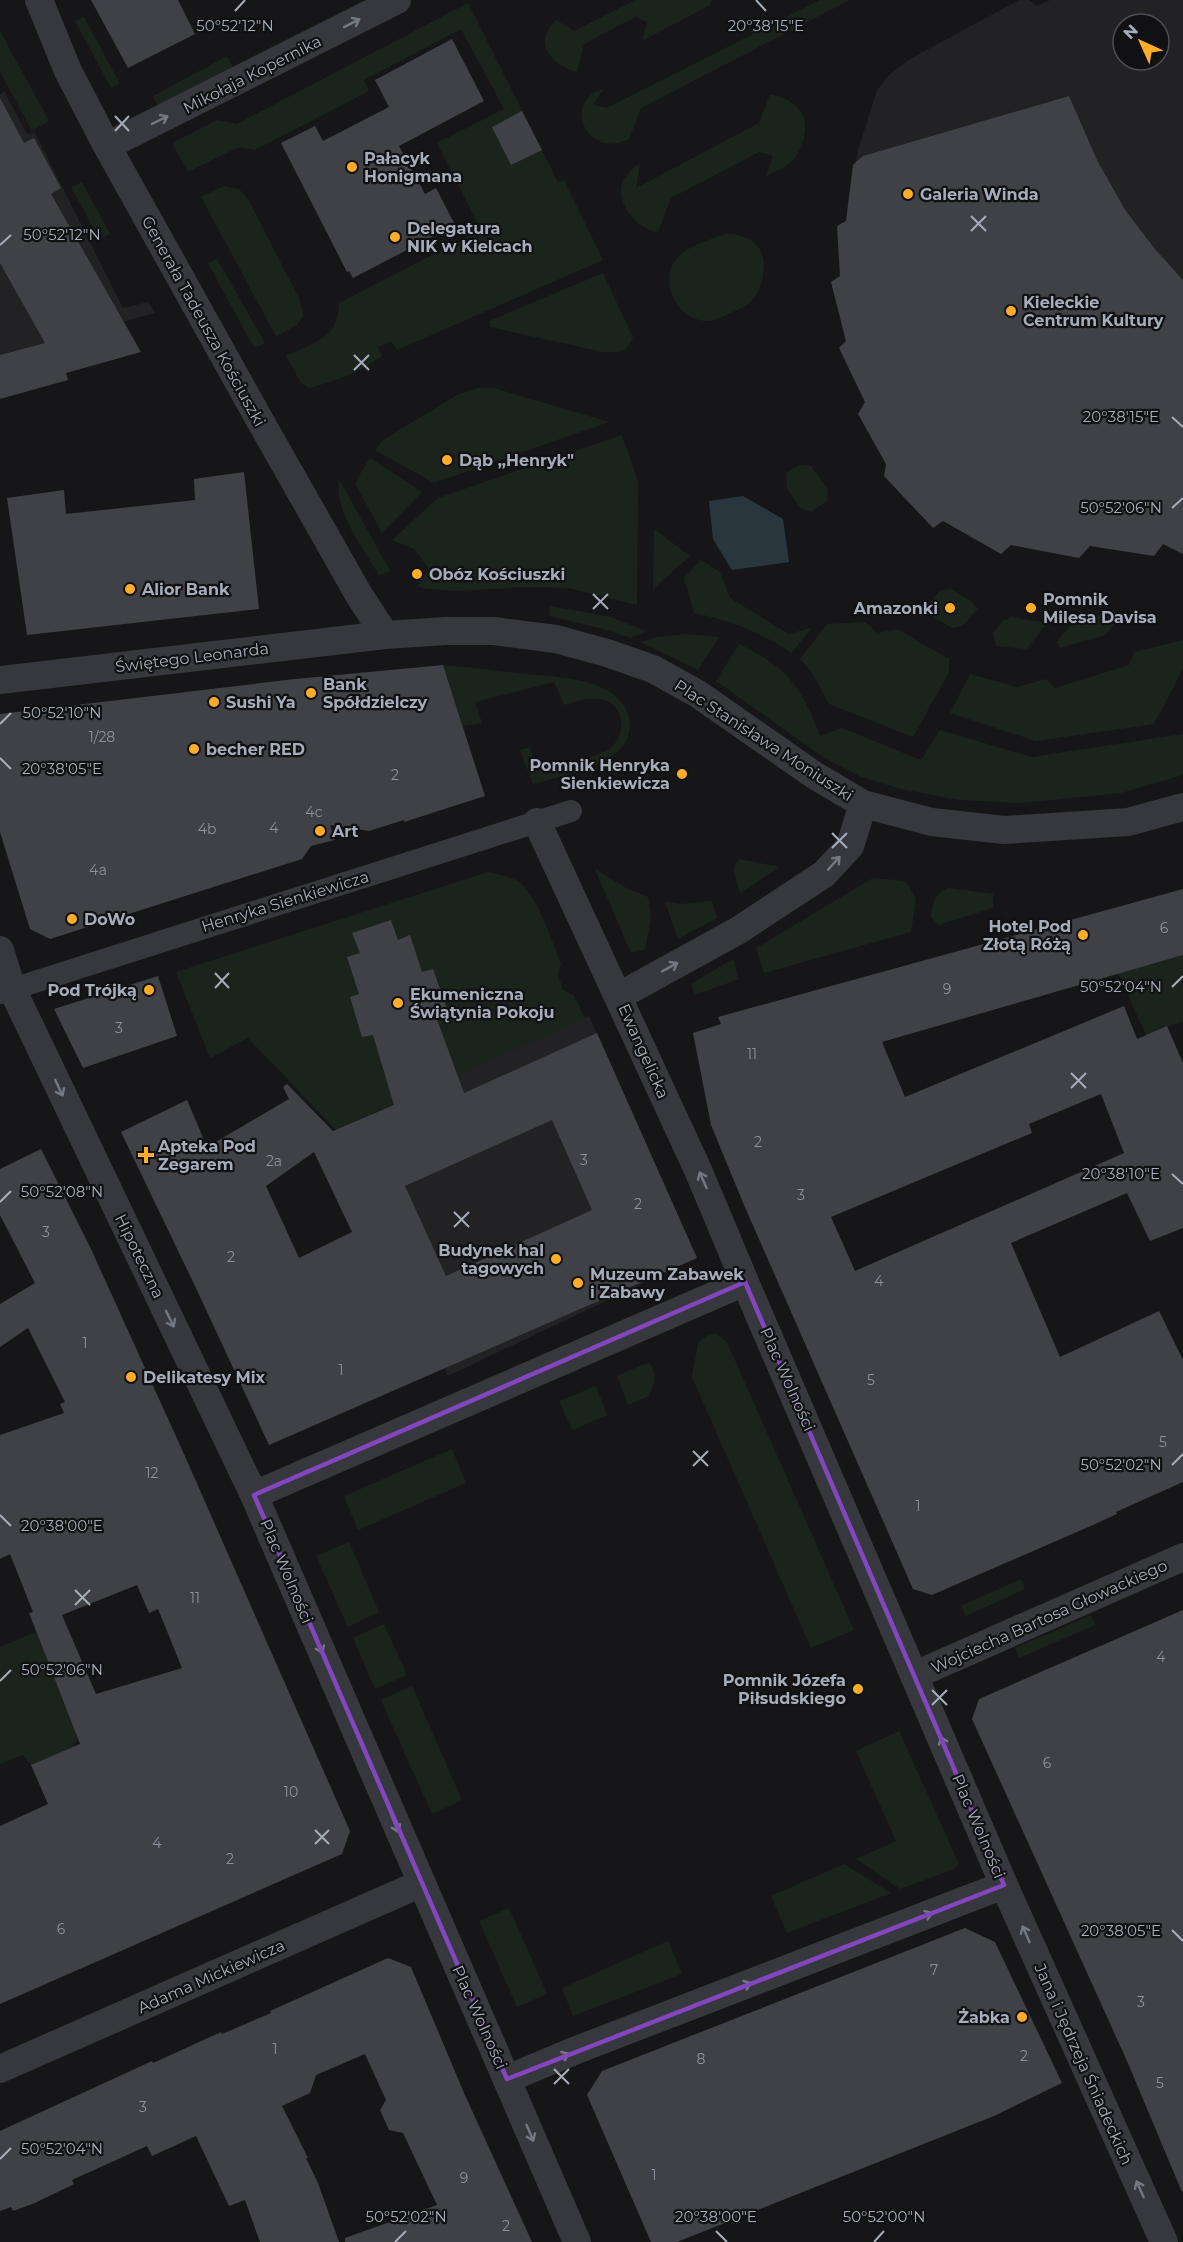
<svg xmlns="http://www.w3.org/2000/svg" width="1183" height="2242" font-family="Montserrat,sans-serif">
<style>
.built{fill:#222225;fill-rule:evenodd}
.green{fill:#1b241c}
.water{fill:#2a363e}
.building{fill:#404146;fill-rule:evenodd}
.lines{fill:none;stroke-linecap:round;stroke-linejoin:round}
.pedestrian{stroke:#36383e;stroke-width:22}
.minor{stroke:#36383e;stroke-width:28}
.oneway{stroke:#747882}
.marked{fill:none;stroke:#8446be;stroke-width:4.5;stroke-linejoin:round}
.ticks{fill:none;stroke:#a6adba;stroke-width:2}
.poi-dot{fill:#ffad27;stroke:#111113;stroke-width:2}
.labels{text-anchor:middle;stroke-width:4.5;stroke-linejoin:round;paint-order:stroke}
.number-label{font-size:14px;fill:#8c929d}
.street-label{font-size:16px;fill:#a6adba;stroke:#111113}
.poi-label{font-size:16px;font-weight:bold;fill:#a6adba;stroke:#111113;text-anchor:start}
.ticks-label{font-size:15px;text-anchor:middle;fill:#a6adba;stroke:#111113;stroke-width:4.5;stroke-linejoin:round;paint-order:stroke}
</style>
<rect width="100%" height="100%" fill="#161618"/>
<path class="built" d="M1019,0H1029L1038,6L1050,0H1183V280L1155,249L1126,211L1098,162L1071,101L1065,97L863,156L857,161L856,157L877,90L890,74L910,59ZM1123,24H1159V60H1123Z
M4,91L27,134L35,133L123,308L148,302L155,313L0,355V95Z
M589,1016L697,1258L448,1376L336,1130Z"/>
<path class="green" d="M635,0H712L710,5L642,41L647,22L635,17L584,44L577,72C551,64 532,44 556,20L574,31Z
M820,0H850L641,108L629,139C621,142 614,145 605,143C584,139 572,110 591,95C594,92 600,91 604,88L593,105L607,108Z
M468,3L558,182L564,180L603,260L397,350L391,341L378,347L382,356C360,371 335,382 309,388L301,383L286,356C315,342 338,339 339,303L481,230L437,143L504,109L461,29L364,80L369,91L255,150L239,147L188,172L172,143L217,120L237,124Z
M84,17L120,84L111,88L75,21Z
M0,31L49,121L32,131L0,72Z
M227,56L235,71L160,110L153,96Z
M770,94C796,100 811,113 803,141C800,148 797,157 791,162C785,168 774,172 766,176L773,156L759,152L671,198L658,232C640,231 620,208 621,189C622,178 632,169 640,163L636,188L759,123Z
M82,182L110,234L99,239L71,187Z
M224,186L239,189L248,199L300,300L303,316L297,325L276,336L201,197Z
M725,234C756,234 769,251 762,281C760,286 759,293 755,297C749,305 738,310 728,314C722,317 714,321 707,321C678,321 657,281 677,258C687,246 710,240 725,234Z
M217,259L265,343L255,348L253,346L208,263Z
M603,273L633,338C625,354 619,352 603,352L490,327L489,321Z
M478,388H494L609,422L434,483L375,450L383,440L457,395Z
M622,435L638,481L637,605L569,588L526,587L459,591L426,589L418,586L429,568L414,549L392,540L438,498Z
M370,458L422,492L382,533L356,485L357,479Z
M800,465L811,466L828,490L827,501L812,511L801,509L787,488L786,473Z
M339,479L390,571L379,575C364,550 333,509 339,479Z
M654,529L690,556L653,589Z
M701,560L720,572L730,598L789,634L811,628L792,653C762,633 730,620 694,613L684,578Z
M951,589L971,601L978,609L962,626L952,628L929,614L928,606L939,591Z
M550,606L611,617L646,631L631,638L603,629L549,616Z
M1114,614L1116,622L1106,635L1060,648L1057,642C1075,618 1085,616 1114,614Z
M1012,617L1042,622L1045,625L1027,649L996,646L993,633L1002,621Z
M865,622L878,633L897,629L949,659V672L913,737L829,704L812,673L800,659L827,624Z
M686,634L719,637L698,670L640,642L658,637Z
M1183,640V669L1154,724L1036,741L950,713L970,674L1017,687L1046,679L1055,688L1129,665L1134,652Z
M739,644C788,668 801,686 820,736L842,728L921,760L940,730L1032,757L1183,734V775L1121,793L1021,803L959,800L901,789L861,777L823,757L716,681Z
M443,665C470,667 498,671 525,674C549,676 576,677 598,686C612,692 626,702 629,718C638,764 564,775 533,784L520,750L530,747L537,770C555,765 596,758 609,749C628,735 625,703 600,699C588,696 576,702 564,705L554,682L475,702L482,723L463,726Z
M740,859L779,867L740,893C737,881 729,867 740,859Z
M595,869L628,889L648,897L651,918L645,950L631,953Z
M488,872C499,875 511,876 520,883C539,899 551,940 561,963L558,974L563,990L574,996L585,1018L336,1130L248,1038L210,1058L176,972Z
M873,878L906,881L916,899L911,932L764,973L756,948Z
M948,888L993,894V908L938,925L931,917C933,902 934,894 948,888Z
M712,901L717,918L678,939L665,902L680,904Z
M1183,955V1023L1182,1021L1146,1035L1118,973Z
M733,959L739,979L695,995L691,984Z
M709,1334H717L727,1342L854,1630L811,1648L692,1377L698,1343Z
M647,1363L650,1364C658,1376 654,1384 649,1396L628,1405L617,1376Z
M596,1386L607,1415L572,1430L559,1401Z
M452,1449L466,1483L358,1530L344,1496Z
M349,1542L379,1612L348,1627L316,1556Z
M1021,1579L1025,1589L966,1616L961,1606Z
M1091,1615L1095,1625L1019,1658L1015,1648Z
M384,1624L407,1675L375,1689L353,1638Z
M36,1632L78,1739L73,1747L31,1765L23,1755L0,1764V1647Z
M412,1686L462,1800L432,1814L381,1700Z
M899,1731L959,1864L952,1870L900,1889L856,1859L896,1841L856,1751Z
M844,1864L891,1893L787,1933L771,1896Z
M509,1908L547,1994L517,2007L479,1921Z
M668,1941L682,1974L573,2016L562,1988Z"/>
<path class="water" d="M743,496L783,519L789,562L732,570L713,539L709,501Z"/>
<path class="building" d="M91,0H178L195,34L128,68Z
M452,39L484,101L399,146L425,194L436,188L455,225L353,278L349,271L347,272L281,143L315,126L323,141L389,107L375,80Z
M1069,96L1098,162L1126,211L1155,249L1183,280V554L1163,544L1154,556L1090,546L1079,558L1011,545L1001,554L943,521L933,528L884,476L886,464L858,414L865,402L839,348L846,341L831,282L840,276L837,226L846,221L853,165L857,161L863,156Z
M0,98L24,143L34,138L61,188L51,194L141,352L66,373L68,380L0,399V355L45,343L0,263Z
M522,111L542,150L511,165L492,127Z
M244,472L259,609L27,635L7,498L64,490L66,514L195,500L194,479Z
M443,665L485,796L404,822V820L369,831L330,825L335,840L311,846L302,859L50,939L30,929L0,832V714L295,679Z
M1183,889V955L882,1042L905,1097L1124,1006L1137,1039L1167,1026L1183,1063V1228L1150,1241L1127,1193L1011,1243L1060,1357L1159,1311L1183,1360V1482L1116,1512L1117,1514L1093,1525L932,1595L913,1589L744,1205L711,1125L693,1033L721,1024L718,1017ZM1101,1094L1124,1153L855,1271L831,1217L1032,1133L1029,1124Z
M391,920L398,940L410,935L422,972L433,969L447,1009L435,1014L464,1093L597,1033L697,1258L269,1445L194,1284L121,1132L187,1100L207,1147L289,1099L283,1087L287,1084L333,1131L394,1105L373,1035L362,1037L350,997L359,994L347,957L360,953L352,933ZM552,1120L592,1210L446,1276L405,1186ZM314,1152L352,1232L299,1258L266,1186Z
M158,976L177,1036L83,1068L54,1009Z
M41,1149L91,1249L184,1454L350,1831L342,1854L0,2004V1826L48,1804L31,1765L80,1744L29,1613L33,1612L10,1554L0,1559V1435L64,1413L60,1404L65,1402L28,1328L0,1347V1304L35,1283L0,1215V1169ZM137,1585L149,1613L158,1609L182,1668L96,1694L62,1615Z
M1183,1610V2191L1182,2192L1127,2061L972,1719L979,1699Z
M965,1928L995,1942L1062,2083L994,2116L677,2242H651L587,2095L602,2071Z
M388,1958L411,1967L464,2093L532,2242H345V2238L437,2205L403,2133L389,2130L380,2110L386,2100L365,2054L316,2075L310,2093L282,2106L308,2158H306L318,2183L339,2242H260L245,2200L229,2206L196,2136L152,2156L147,2146L72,2180L74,2184L35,2203L13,2211L11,2207L0,2211V2131L152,2061L153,2063L221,2032L222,2034L271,2013L270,2011Z"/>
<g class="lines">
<path class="pedestrian" d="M0,993L571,811"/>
<path class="minor" d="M39,0L68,71L107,146L258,417L359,595L385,635
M107,146L397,0
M0,680L385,635L446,631H494L556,639L607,653L653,669L698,694L814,775L863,804L932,822L1004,830L1128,822L1183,807
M537,822L698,1170L745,1282
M0,950L12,989L27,1020L254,1495L577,2242
M619,996L739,930L824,874L850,846L863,804
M254,1495L745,1282L1004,1885L574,2051L507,2079
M915,1675L1183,1557
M1004,1885L1164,2242
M0,2069L422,1883"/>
</g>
<defs><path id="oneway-shaft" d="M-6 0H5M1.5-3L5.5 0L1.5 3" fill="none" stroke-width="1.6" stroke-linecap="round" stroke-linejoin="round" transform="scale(1.5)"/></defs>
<g class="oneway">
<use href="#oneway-shaft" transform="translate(352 23) rotate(-27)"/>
<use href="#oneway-shaft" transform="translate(160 120) rotate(-26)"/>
<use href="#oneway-shaft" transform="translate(834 863) rotate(-48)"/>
<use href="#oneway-shaft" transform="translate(670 967) rotate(-29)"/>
<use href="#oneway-shaft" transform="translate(59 1088) rotate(65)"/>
<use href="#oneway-shaft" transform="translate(703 1180) rotate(-114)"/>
<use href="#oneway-shaft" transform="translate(170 1319) rotate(64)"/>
<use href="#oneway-shaft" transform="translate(319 1645) rotate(67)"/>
<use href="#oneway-shaft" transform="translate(944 1745) rotate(-113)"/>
<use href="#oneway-shaft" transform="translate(395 1824) rotate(67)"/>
<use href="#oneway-shaft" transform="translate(924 1916) rotate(-21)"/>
<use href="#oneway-shaft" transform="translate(1026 1934) rotate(-114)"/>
<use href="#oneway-shaft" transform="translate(743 1986) rotate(-21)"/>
<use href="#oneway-shaft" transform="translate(561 2057) rotate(-23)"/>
<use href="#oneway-shaft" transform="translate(530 2133) rotate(67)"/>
<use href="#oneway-shaft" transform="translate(1140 2189) rotate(-114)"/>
</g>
<path class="marked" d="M745,1282L1004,1885L507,2079L254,1495Z"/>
<path class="ticks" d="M756,0L766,11M235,11L245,0M115,116L129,131M115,131L129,116M971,216L986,231M971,231L986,216M0,245L11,235M354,355L369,370M354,370L369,355M1172,417L1183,427M1172,508L1183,498M593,594L608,609M593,609L608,594M0,724L11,713M0,758L11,769M832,833L847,848M832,848L847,833M215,973L229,988M1172,987L1183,976M215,988L229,973M1071,1073L1086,1088M1071,1088L1086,1073M1172,1174L1183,1184M0,1202L11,1191M454,1212L469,1227M454,1227L469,1212M693,1451L708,1466M1172,1465L1183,1454M693,1466L708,1451M0,1515L11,1526M75,1590L90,1605M75,1605L90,1590M0,1681L11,1670M932,1690L947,1705M932,1705L947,1690M315,1830L329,1844M315,1844L329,1830M1172,1930L1183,1941M554,2069L569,2084M554,2084L569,2069M0,2159L11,2148M716,2231L727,2242M395,2242L406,2231M874,2242L884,2231"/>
<g class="poi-dot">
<circle cx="352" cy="167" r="6"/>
<circle cx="908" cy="194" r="6"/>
<circle cx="395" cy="237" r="6"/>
<circle cx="1011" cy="311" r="6"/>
<circle cx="447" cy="460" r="6"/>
<circle cx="417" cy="574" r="6"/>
<circle cx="130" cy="589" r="6"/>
<circle cx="950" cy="608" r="6"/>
<circle cx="1031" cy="608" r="6"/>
<circle cx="311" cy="693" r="6"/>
<circle cx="214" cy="702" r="6"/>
<circle cx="194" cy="749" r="6"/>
<circle cx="682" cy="774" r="6"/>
<circle cx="320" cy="831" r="6"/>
<circle cx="72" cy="919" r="6"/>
<circle cx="1083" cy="935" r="6"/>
<circle cx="149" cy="990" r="6"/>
<circle cx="398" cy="1003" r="6"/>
<path d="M143 1146h6v6h6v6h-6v6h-6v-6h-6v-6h6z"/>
<circle cx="556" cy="1259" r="6"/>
<circle cx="578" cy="1283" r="6"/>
<circle cx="131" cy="1377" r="6"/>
<circle cx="858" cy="1689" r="6"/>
<circle cx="1022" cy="2017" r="6"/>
</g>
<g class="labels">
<g class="number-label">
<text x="102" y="742">1/28</text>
<text x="395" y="780">2</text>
<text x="314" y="817">4c</text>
<text x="274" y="833">4</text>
<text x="207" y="834">4b</text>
<text x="98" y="875">4a</text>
<text x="1164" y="933">6</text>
<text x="947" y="994">9</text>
<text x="119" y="1033">3</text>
<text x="752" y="1059">11</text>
<text x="758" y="1147">2</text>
<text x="584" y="1165">3</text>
<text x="274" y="1166">2a</text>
<text x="801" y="1200">3</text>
<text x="638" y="1209">2</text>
<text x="46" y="1237">3</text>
<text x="231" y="1262">2</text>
<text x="879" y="1286">4</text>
<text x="85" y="1348">1</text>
<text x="341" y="1375">1</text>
<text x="871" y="1385">5</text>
<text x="1163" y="1447">5</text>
<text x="152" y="1478">12</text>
<text x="918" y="1511">1</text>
<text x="195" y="1603">11</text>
<text x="1161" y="1662">4</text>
<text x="1047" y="1768">6</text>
<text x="291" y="1797">10</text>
<text x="157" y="1848">4</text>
<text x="230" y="1864">2</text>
<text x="61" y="1934">6</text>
<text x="934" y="1975">7</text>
<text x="1141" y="2007">3</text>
<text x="275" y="2054">1</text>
<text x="1024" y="2061">2</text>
<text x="701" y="2064">8</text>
<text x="1160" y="2088">5</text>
<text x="143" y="2112">3</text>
<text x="654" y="2180">1</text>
<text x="464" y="2183">9</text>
<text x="506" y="2231">2</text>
</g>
<g class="street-label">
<text transform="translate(252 74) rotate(-27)" y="6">Mikołaja Kopernika</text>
<text transform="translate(204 321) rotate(61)" y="6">Generała Tadeusza Kościuszki</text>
<text transform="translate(192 657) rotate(-7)" y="6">Świętego Leonarda</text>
<text transform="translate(764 740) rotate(33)" y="6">Plac Stanisława Moniuszki</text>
<text transform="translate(285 901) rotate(-17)" y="6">Henryka Sienkiewicza</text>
<text transform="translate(644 1051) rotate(66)" y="6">Ewangelicka</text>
<text transform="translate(140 1256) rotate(64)" y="6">Hipoteczna</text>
<text transform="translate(788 1379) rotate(66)" y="6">Plac Wolności</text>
<text transform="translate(287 1571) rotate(67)" y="6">Plac Wolności</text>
<text transform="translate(1049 1616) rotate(-24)" y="6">Wojciecha Bartosa Głowackiego</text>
<text transform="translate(979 1826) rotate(67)" y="6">Plac Wolności</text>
<text transform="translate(211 1976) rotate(-24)" y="6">Adama Mickiewicza</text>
<text transform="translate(480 2017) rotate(66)" y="6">Plac Wolności</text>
<text transform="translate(1084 2064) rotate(66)" y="6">Jana i Jędrzeja Śniadeckich</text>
</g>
<g class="poi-label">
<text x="364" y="164">Pałacyk<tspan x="364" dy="18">Honigmana</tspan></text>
<text x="920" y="200">Galeria Winda</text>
<text x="407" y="234">Delegatura<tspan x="407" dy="18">NIK w Kielcach</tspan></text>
<text x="1023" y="308">Kieleckie<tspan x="1023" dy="18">Centrum Kultury</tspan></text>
<text x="459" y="466">Dąb ,,Henryk"</text>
<text x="429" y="580">Obóz Kościuszki</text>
<text x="142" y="595">Alior Bank</text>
<text x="1043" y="605">Pomnik<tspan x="1043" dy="18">Milesa Davisa</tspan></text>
<text x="938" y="614" text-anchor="end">Amazonki</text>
<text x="323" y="690">Bank<tspan x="323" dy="18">Spółdzielczy</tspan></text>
<text x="226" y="708">Sushi Ya</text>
<text x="206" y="755">becher RED</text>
<text x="670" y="771" text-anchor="end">Pomnik Henryka<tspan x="670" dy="18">Sienkiewicza</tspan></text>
<text x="332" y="837">Art</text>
<text x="84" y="925">DoWo</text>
<text x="1071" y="932" text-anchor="end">Hotel Pod<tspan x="1071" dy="18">Złotą Różą</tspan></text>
<text x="137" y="996" text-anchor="end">Pod Trójką</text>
<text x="410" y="1000">Ekumeniczna<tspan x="410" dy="18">Świątynia Pokoju</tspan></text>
<text x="158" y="1152">Apteka Pod<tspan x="158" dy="18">Zegarem</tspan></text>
<text x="544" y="1256" text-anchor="end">Budynek hal<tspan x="544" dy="18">tagowych</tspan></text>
<text x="590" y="1280">Muzeum Zabawek<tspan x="590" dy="18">i Zabawy</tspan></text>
<text x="143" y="1383">Delikatesy Mix</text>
<text x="846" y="1686" text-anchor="end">Pomnik Józefa<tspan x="846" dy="18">Piłsudskiego</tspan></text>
<text x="1010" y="2023" text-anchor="end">Żabka</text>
</g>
</g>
<g class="ticks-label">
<text x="235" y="31">50°52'12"N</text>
<text x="766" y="31">20°38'15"E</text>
<text x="62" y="240">50°52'12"N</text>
<text x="1121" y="422">20°38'15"E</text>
<text x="1121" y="513">50°52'06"N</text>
<text x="62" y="718">50°52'10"N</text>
<text x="62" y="774">20°38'05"E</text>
<text x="1121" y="992">50°52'04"N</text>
<text x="1121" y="1179">20°38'10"E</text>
<text x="62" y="1197">50°52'08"N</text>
<text x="1121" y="1470">50°52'02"N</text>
<text x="62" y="1531">20°38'00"E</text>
<text x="62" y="1675">50°52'06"N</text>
<text x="1121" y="1936">20°38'05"E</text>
<text x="62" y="2154">50°52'04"N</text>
<text x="406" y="2222">50°52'02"N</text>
<text x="716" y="2222">20°38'00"E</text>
<text x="884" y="2222">50°52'00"N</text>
</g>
<g transform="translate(1141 42) rotate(315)"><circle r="28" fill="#111113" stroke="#4d4f56" stroke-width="1.5"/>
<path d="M0-4.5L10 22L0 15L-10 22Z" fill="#ffad27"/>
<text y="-9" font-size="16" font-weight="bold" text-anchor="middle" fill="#a6adba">N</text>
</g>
</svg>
